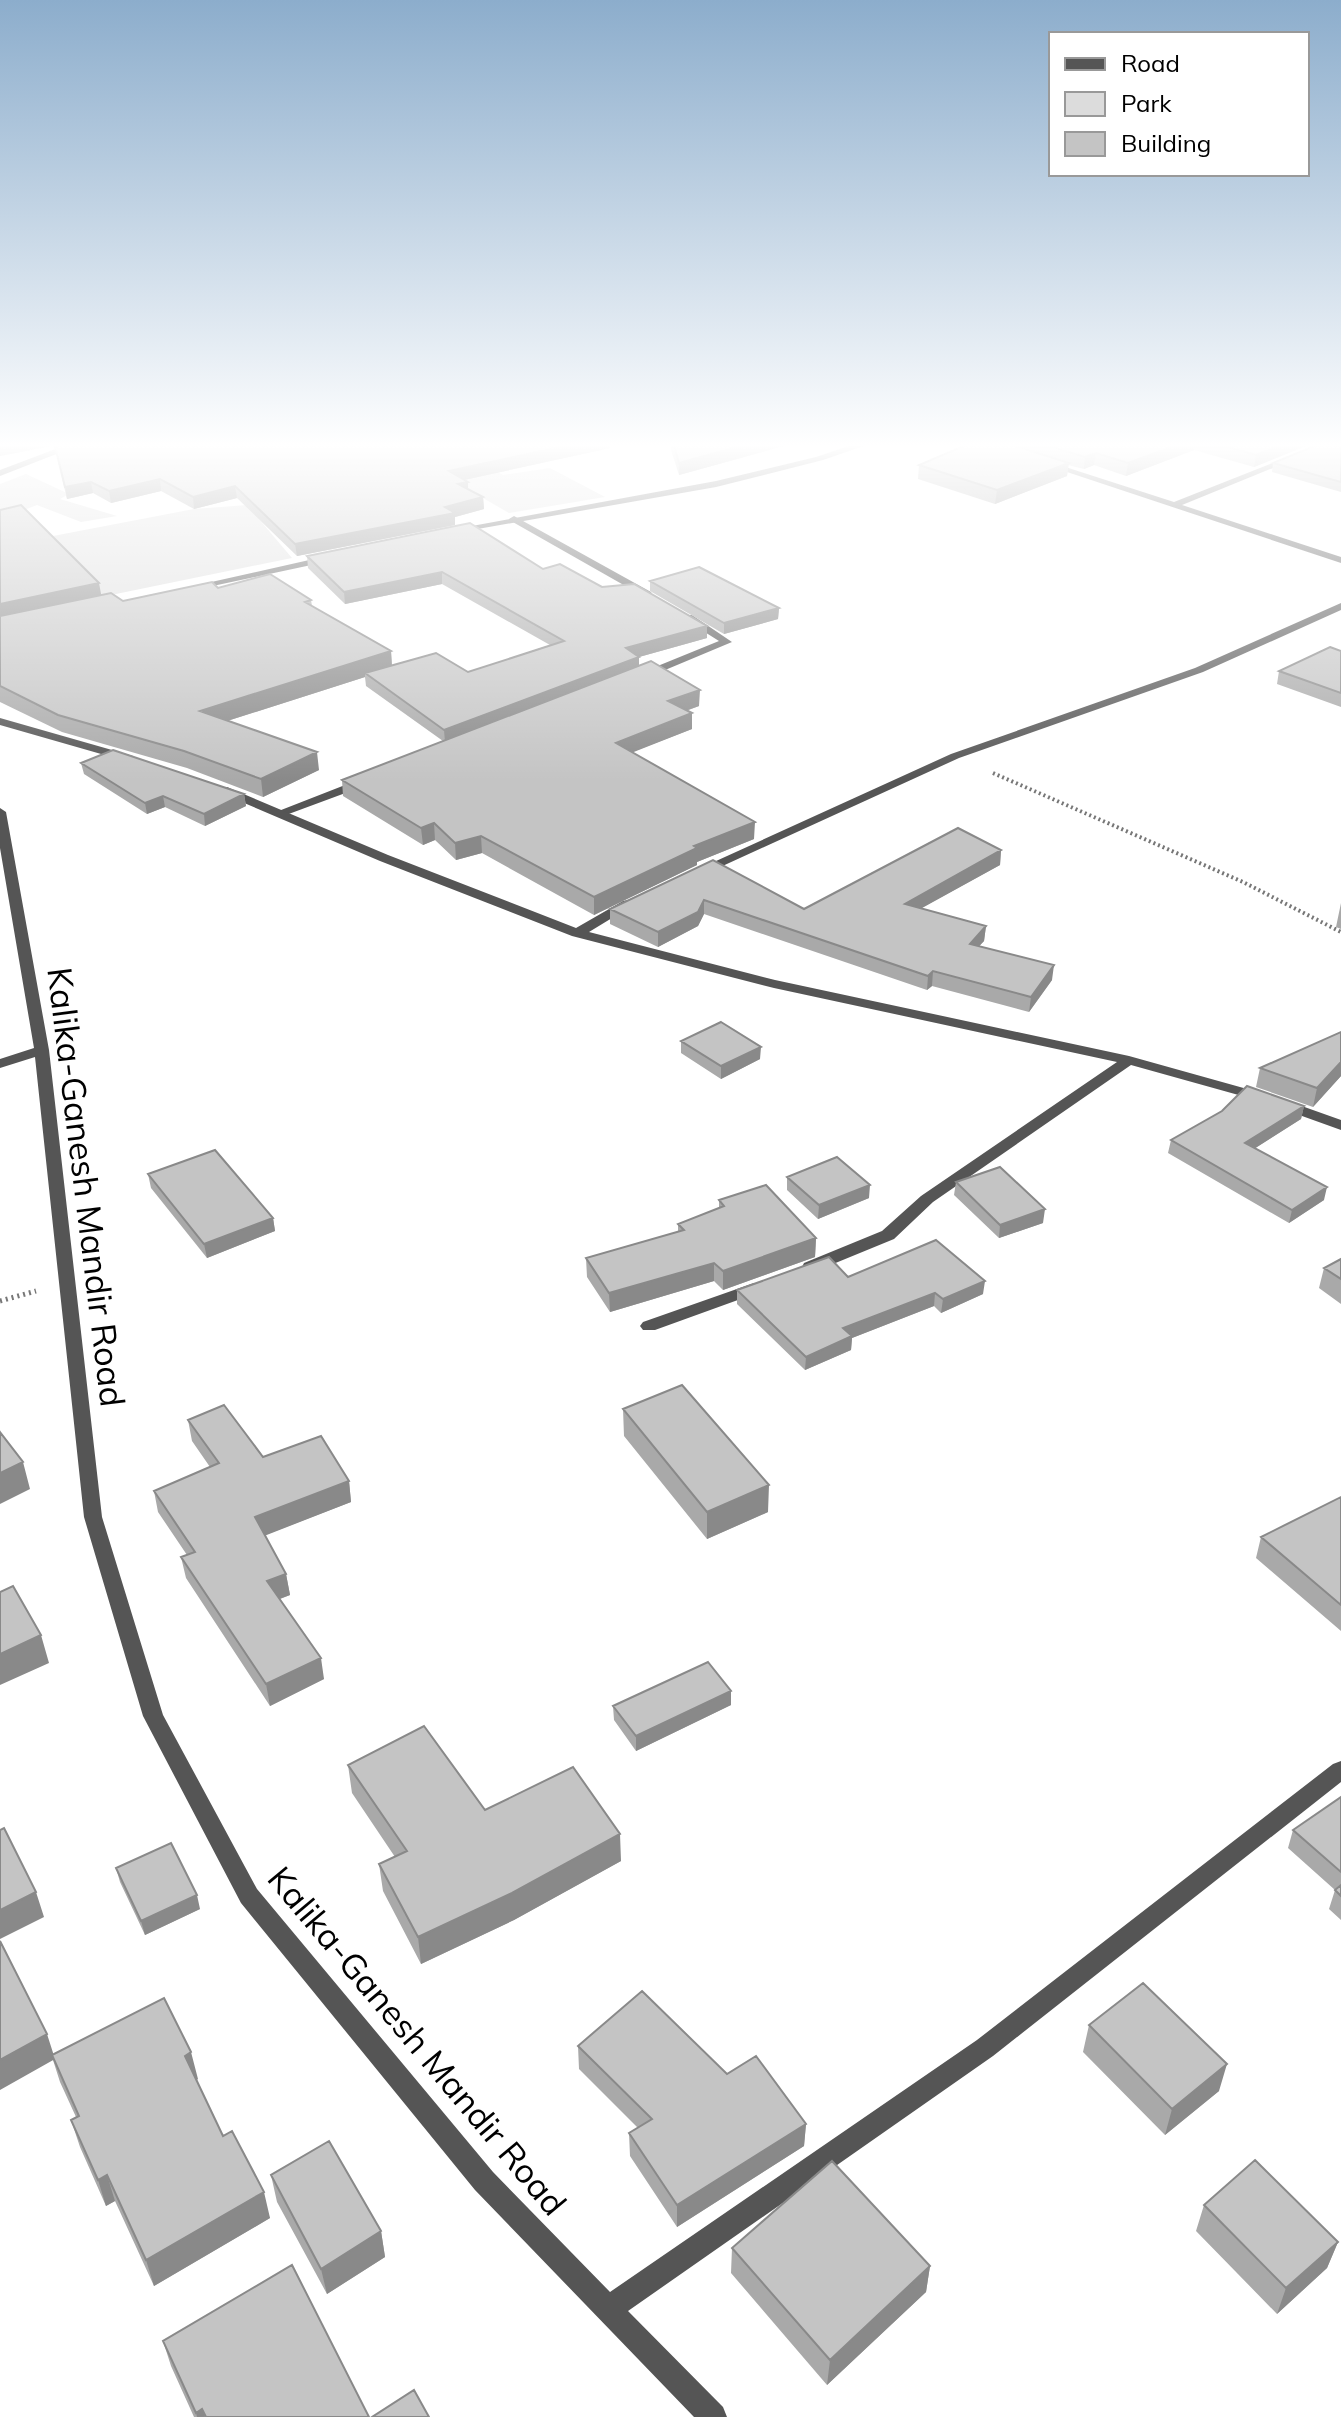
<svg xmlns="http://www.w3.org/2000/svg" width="1341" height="2417" font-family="Mulish,sans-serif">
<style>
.green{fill:#dcdcdc}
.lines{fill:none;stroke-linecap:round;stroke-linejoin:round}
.path-far1{stroke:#777;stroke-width:4;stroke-dasharray:2 3;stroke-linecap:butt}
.path{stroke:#777;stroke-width:5;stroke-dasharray:2 4;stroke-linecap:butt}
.service{fill:#555;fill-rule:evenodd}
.minor{fill:#555;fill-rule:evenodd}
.wall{fill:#a9a9a9}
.shaded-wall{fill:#898989}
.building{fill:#c4c4c4;stroke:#898989;stroke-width:2}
.labels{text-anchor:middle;stroke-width:6;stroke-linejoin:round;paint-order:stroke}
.near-street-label{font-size:34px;fill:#000;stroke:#fff}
</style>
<rect width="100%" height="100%" fill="#fff"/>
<path class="green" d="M473,457L503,475L550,468L605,497L509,513L436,471Z
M26,474L69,494L60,499L117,516L81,522L37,505L0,519V484Z
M247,505L292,558L72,603L6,545L194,509Z"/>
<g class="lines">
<path class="path-far1" d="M993,773L1243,882L1341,932"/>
<path class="path" d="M0,1301L36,1291"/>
<path class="service" d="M514,516L651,592L652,594L643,596L511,521L509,519Z
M684,615H692L732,642L646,678H638V674L719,641L684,619Z
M363,778L367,779V785L286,815L282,816L276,812Z"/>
<path class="minor" d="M74,442H87L0,476V470Z
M861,442H875L823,460L716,487L455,533L450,530L716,481L816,457Z
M1288,457L1295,459L1182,505L1341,557V563L1046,465L1053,463L1174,502Z
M327,556L332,559L330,561L194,590L189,587Z
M1341,603V610L1203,672L959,758L705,874L700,875L694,871L951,754L1195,668Z
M0,718L133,756L135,758L129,762L0,725Z
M227,787L388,855L576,928L623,901L628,900L635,904L589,932L775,980L1129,1056L1265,1094L1267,1097L1260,1101L1131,1065L933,1202L894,1239L816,1271H804L802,1267L804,1263L882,1231L921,1196L1117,1062L774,988L572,936L380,861L223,794L221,791Z
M0,808L6,812L49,1050L102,1517L163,1715L257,1889L493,2172L610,2292L977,2040L1333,1764L1341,1761V1782L993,2056L628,2311L723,2407L727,2417H694L475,2190L241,1903L143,1716L84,1517L35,1057L0,1068V1059L34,1048L0,848Z
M1282,1099L1341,1120V1130L1277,1107L1274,1104Z
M754,1283L762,1288L760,1292L655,1330H643L640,1326L643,1322Z"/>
</g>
<path class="wall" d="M0,442L610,448L464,480L468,482V489L483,497L484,509L455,517V525L297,556L237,498L194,509L161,491L111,503L93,493L67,499L57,457L55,446L57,445L0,456Z
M671,442H798L679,475L671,450Z
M973,442H1316L1254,467L1194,450L1126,476L1094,465L1084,469L1068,465L1067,476L995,504L918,479L919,465Z
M1341,442V492L1272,472L1273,463Z
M0,510L101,595L123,601L218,588L311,600L312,606L391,651L392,666L468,672L550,645L442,584L345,604L308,568L307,556L543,569L602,587L707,638L639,657V666L699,706L686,711L692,729L632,752L754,839L697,862V865L594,915L482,853L456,860L435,840L423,845L343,796L342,780L443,741L366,686L365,677L227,721L319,770L263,797L187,768L62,732L0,702Z
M650,581L779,608L778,619L724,634L650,591Z
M1341,651V707L1277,684L1279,671Z
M81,763L244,794L246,806L205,826L165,807L147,814L84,774Z
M1001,850L1000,865L921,908L986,926L984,941L979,946L1052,980L1029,1012L932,986L927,990L704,914L698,926L658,947L610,924V909L713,860L804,909Z
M1341,903V929L1336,927Z
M1341,1032V1076L1313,1107L1256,1087L1260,1068Z
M681,1041L760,1059L721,1079L681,1053Z
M1304,1106L1301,1119L1255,1148L1324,1200L1289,1223L1168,1153L1171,1140Z
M148,1174L273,1218L275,1231L207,1258L151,1188Z
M787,1177L869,1198L818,1219L787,1190Z
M956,1182L1043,1223L999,1238L954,1195Z
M719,1200L816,1238L815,1257L723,1290L714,1281L610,1312L587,1277L586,1258L678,1232V1224L719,1208Z
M1341,1259V1304L1319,1288L1324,1268Z
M848,1277L983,1294L941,1313L934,1306L852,1338L851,1350L805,1370L737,1304V1290Z
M623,1409L768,1512L707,1539L624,1436Z
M188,1420L263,1457L349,1481L351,1502L265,1535L286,1574L290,1595L280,1599L324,1679L270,1706L186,1578L181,1557L187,1555L158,1512L154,1491L210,1467L192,1441Z
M1341,1497V1631L1256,1558L1261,1537Z
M731,1691V1705L636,1751L614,1720L613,1706Z
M348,1765L485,1810L621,1861L514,1920L421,1964L383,1891L379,1864L395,1857L352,1793Z
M1341,1797V1920L1329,1909L1335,1890L1288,1848L1293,1830Z
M116,1868L200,1909L145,1935L120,1882Z
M1089,2025L1219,2091L1165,2135L1083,2052Z
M578,2046L727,2074L806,2124L804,2146L677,2227L630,2156L629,2133L638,2128L579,2069Z
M54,2054L198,2079L196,2080L223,2136L270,2218L154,2286L115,2201L106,2206L80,2147L71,2120L76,2117L60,2082L53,2060Z
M271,2175L381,2231L385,2257L327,2294L277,2202Z
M1204,2205L1338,2242L1327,2268L1277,2314L1196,2231Z
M732,2248L930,2266L926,2292L827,2385L731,2273Z
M163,2341L369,2417H194L171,2366Z"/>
<path class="shaded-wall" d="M8,442H70L0,456V444Z
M583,442H610V448L450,483L449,471Z
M754,442H798L679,475V463Z
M1185,442H1196L1194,450L1126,476L1128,463Z
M1288,442H1316L1254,467L1256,455Z
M1096,453L1094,465L1084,469L1085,457Z
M1069,463L1067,476L995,504L997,490Z
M160,479L161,491L111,503L109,491Z
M91,482L93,493L67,499L65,487Z
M468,482V494L458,484Z
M235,486L237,498L194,509L193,497Z
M483,497L484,509L455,517V525L297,556L295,544Z
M442,572V584L345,604L344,592Z
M99,583L102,599L0,621V604Z
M779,608L778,619L724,634V623Z
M707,626V638L639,657V669L445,742L444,730L626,648Z
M391,651L392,668L365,673V677L202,729L200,711Z
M700,690L699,706L668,717V701Z
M692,713V729L616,759V743Z
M317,752L319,770L263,797L261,779Z
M244,794L246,806L205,826L204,814Z
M163,796L165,807L147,814L145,803Z
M755,822L754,839L697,862V865L594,915V897L694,846Z
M434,823L435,840L423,845L421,828Z
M481,836L482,853L456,860L455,843Z
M1001,850L1000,865L904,918L905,904Z
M704,900V914L698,926L658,947V932Z
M986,926L984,941L968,958L970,944Z
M1054,965L1052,980L1029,1012L1031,997Z
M933,971L932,986L927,990L928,976Z
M761,1047L760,1059L721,1079V1066Z
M1341,1062V1076L1313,1107L1317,1088Z
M1304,1106L1301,1119L1243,1156L1245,1143Z
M870,1185L869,1198L818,1219L819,1205Z
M1327,1187L1324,1200L1289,1223L1292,1210Z
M1045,1209L1043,1223L999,1238L1000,1225Z
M273,1218L275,1231L207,1258L204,1244Z
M816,1238L815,1257L723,1290V1271Z
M714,1263V1281L610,1312L609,1293Z
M985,1281L983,1294L941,1313L943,1299Z
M935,1293L934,1306L852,1338L851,1350L805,1370L806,1357L843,1328Z
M23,1462L30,1489L0,1504V1473Z
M349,1481L351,1502L259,1538L255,1517Z
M769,1485L768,1512L707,1539V1512Z
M286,1574L290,1595L271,1602L267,1581Z
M41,1635L49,1663L0,1685V1654Z
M321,1658L324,1679L270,1706L266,1684Z
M731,1691V1705L636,1751V1736Z
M620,1834L621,1861L514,1920L421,1964L418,1937Z
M36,1892L44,1917L0,1939V1910Z
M197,1895L200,1909L145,1935L141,1921Z
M47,2034L55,2059L0,2090V2060Z
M191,2052L198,2079L192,2082L185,2056Z
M1227,2064L1219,2091L1165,2135L1172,2109Z
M806,2124L804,2146L677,2227V2205Z
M107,2175L115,2201L106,2206L98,2180Z
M264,2192L270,2218L154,2286L146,2260Z
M381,2231L385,2257L327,2294L321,2269Z
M1338,2242L1327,2268L1277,2314L1286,2288Z
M930,2266L926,2292L827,2385L830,2360Z
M202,2409L205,2417H197L196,2413Z"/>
<path class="building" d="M63,442H583L449,471L468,482L458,484L483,497L445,507L455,513L295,544L235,486L193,497L160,479L109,491L91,482L65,487L55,446Z
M673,442H754L679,463Z
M973,442H1003L1069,463L997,490L919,465Z
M1036,442H1185L1128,463L1096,453L1085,457Z
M1210,442H1288L1256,455Z
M1324,442H1341V482L1273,463Z
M21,505L99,583L0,604V510Z
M470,523L543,569L560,564L602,587L634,584L707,626L626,648L639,657L444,730L365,673L436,653L468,672L564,641L442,572L344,592L307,556Z
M699,567L779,608L724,623L650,581Z
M270,574L311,600L305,602L391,651L200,711L317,752L261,779L184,751L58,715L0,686V616L111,593L123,601L212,582L218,588Z
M1330,647L1341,651V693L1279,671Z
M651,661L700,690L668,701L692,713L616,743L755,822L694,846L697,848L594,897L481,836L455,843L434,823L421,828L342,780Z
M113,750L244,794L204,814L163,796L145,803L81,763Z
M958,828L1001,850L905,904L986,926L970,944L1054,965L1031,997L933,971L928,976L704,900L698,912L658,932L610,909L713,860L804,909Z
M721,1022L761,1047L721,1066L681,1041Z
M1341,1032V1062L1317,1088L1260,1068Z
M1247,1086L1304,1106L1245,1143L1327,1187L1292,1210L1171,1140L1222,1111Z
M215,1150L273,1218L204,1244L148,1174Z
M837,1157L870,1185L819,1205L787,1177Z
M1000,1167L1045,1209L1000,1225L956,1182Z
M766,1185L816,1238L723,1271L714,1263L609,1293L586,1258L684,1230L678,1224L724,1206L719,1200Z
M936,1240L985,1281L943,1299L935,1293L843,1328L852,1336L806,1357L737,1290L829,1257L848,1277Z
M1341,1259V1279L1324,1268Z
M682,1385L769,1485L707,1512L623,1409Z
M224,1405L263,1457L321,1436L349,1481L255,1517L286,1574L267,1581L321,1658L266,1684L181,1557L195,1552L154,1491L219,1463L188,1420Z
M0,1432L23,1462L0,1473Z
M1341,1497V1605L1261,1537Z
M13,1586L41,1635L0,1654V1592Z
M708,1662L731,1691L636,1736L613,1706Z
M424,1726L485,1810L573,1767L620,1834L512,1893L418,1937L379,1864L407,1851L348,1765Z
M1341,1797V1872L1293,1830Z
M4,1828L36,1892L0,1910V1830Z
M171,1843L197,1895L141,1921L116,1868Z
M1341,1885V1896L1335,1890Z
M0,1941L47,2034L0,2060Z
M1143,1983L1227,2064L1172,2109L1089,2025Z
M642,1991L727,2074L756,2056L806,2124L677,2205L629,2133L652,2119L578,2046Z
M164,1998L191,2052L185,2056L223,2136L232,2131L264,2192L146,2260L107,2175L98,2180L71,2120L79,2116L52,2055Z
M329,2141L381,2231L321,2269L271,2175Z
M1255,2160L1338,2242L1286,2288L1204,2205Z
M832,2161L930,2266L830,2360L732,2248Z
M292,2265L369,2417H206L202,2409L196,2413L163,2341Z
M414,2390L429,2417H372Z"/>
<linearGradient id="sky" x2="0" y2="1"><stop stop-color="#8cadcc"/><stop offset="0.57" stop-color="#fff"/><stop offset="1" stop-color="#fff" stop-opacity="0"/></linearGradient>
<rect width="1341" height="781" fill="url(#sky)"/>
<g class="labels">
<g class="near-street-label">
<text transform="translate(86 1187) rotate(83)" y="12">Kalika-Ganesh Mandir Road</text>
<text transform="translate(417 2041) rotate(50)" y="12">Kalika-Ganesh Mandir Road</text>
</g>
</g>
<rect x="1049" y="32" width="260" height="144" fill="#ffffff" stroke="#999999" stroke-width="2"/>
<rect x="1065" y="58" width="40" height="12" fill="#555555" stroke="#999999" stroke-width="2"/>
<text x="1121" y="72" font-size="24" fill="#000000">Road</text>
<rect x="1065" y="92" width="40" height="24" fill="#dcdcdc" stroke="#999999" stroke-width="2"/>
<text x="1121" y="112" font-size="24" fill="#000000">Park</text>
<rect x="1065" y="132" width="40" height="24" fill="#c4c4c4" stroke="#999999" stroke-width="2"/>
<text x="1121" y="152" font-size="24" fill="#000000">Building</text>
</svg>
